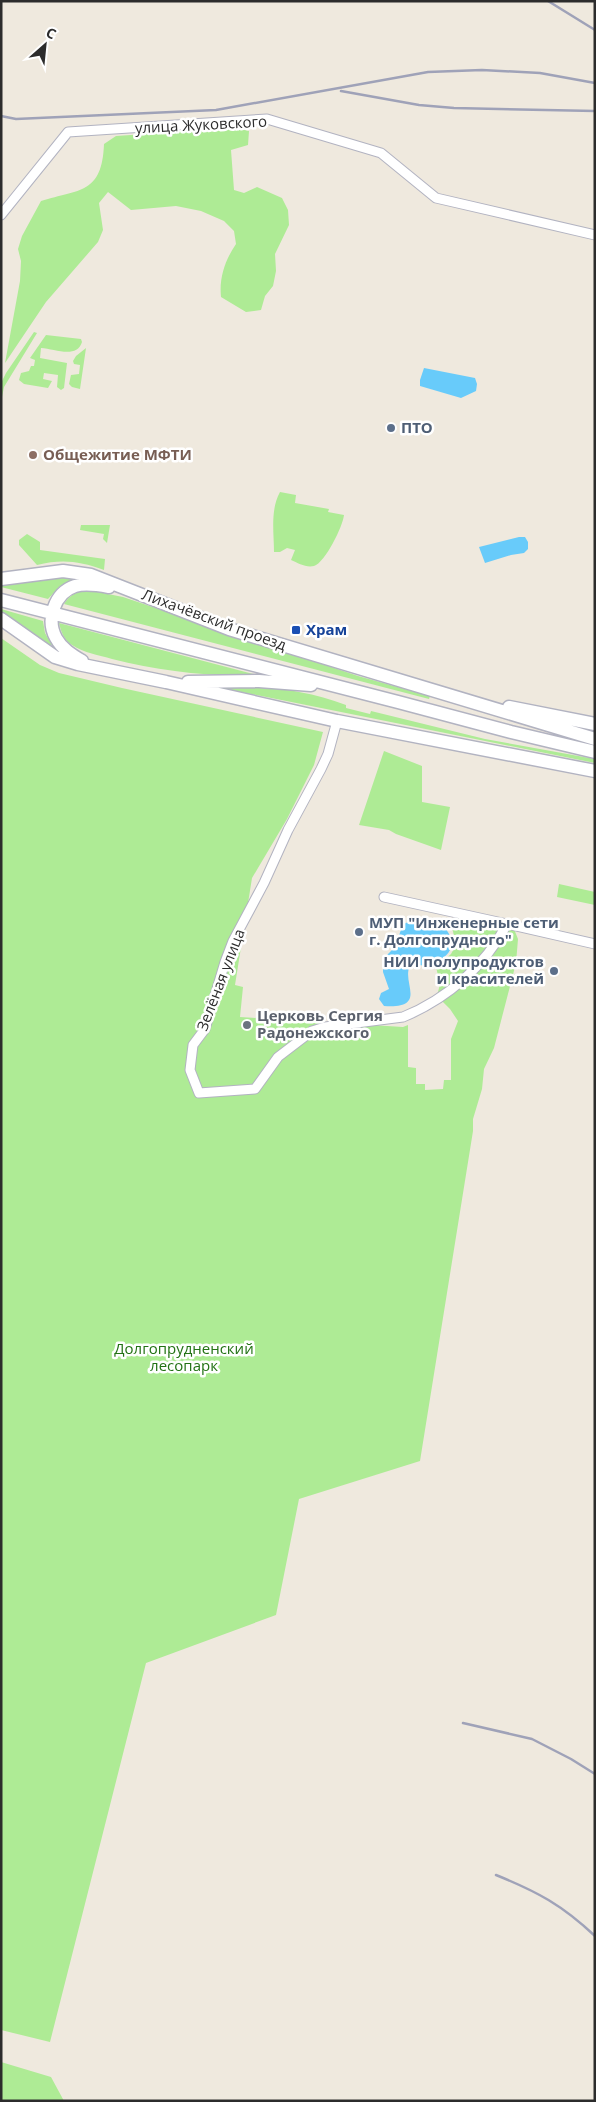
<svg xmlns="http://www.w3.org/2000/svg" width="596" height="2102" font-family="'Open Sans',sans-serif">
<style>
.green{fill:#aeeb95}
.water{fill:#68cbfa}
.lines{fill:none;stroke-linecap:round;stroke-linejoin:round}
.minor-casing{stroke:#b2b3c1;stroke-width:11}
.secondary-casing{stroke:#b2b3c1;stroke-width:15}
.minor{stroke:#fff;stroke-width:9}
.secondary{stroke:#fff;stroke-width:12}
.rail{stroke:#9fa2b8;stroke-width:2.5}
.service-dot{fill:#5c6f8a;stroke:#fff;stroke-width:2}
.education-dot{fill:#8d6e63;stroke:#fff;stroke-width:2}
.transit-dot{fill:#1a4fb4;stroke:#fff;stroke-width:2}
.worship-dot{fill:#6b7280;stroke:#fff;stroke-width:2}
.labels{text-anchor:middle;stroke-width:5;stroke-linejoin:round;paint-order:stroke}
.street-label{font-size:15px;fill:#2c2c2c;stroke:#fff}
.service-label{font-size:15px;font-weight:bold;fill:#4e5e75;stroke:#fff;text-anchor:start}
.education-label{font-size:15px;font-weight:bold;fill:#785e54;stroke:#fff;text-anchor:start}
.transit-label{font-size:15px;font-weight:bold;fill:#164399;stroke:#fff;text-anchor:start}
.worship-label{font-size:15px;font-weight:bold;fill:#5b616d;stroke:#fff;text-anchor:start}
.park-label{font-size:15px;fill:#227214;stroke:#fff}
</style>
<rect width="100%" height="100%" fill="#efe9de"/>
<path class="green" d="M235,128L249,131L248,145L231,150L234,190L244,193L257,187L282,198L288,210L289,225L275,254L276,271L273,286L265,296L261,310L246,312L221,297C219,278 225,260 236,244L234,231L224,221L201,211L176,206L131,210L108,192L99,203L103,230L98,242L46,302L5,363L20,281L21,261L18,249L22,236L41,201C80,189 102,194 104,144L116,136Z
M34,332L37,333L4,387L1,402V383L6,373Z
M46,335L81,339L82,342C77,359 55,349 41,348L40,358L67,363L64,388L61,390L57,387L58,375L44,373L43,379L52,381L48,388L24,384L19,380L21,373L29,371L31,366H34L35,360L30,358Z
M86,348L80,389L72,387L69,384L71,375L79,374L80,365L74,364L73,361L76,356Z
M280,492L296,495L295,503L329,509L328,512L344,515C343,526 325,563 314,566C306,568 298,563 291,560L295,550L287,548L280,552H274C274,533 270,510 280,492Z
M81,525H110L107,543L103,539L104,534L80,530Z
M27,534L40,542V550L105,559L104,570C79,561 62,559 37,565L19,545V540Z
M52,575L78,577L60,586L48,599L1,587V585Z
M88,590L123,597L358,676L430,696L429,699L64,604C70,594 78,591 88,590Z
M1,609L43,621L45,633L52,645L49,646L1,613Z
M59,623L257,675C208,677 160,671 112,659C99,655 84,653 72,645C64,640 61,632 59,623Z
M1,638L40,665L59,673L122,688L323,732L314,765L287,819L252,878L235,985L243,987L240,1017L403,1027L408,1025V1067L416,1068V1084H425V1090L443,1089L444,1080H451V1039L458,1021L450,1009L437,996L440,984L436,967L451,954L456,945L452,927L455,917L514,929L518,939L516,963L494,1048L484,1069L482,1089L473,1119V1131L420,1461L299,1499L276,1615L146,1663L50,2042L1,2030Z
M249,686C282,688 314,693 346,705V708L370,714L371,711L485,739L595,759V763L216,687Z
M384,751L422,766V802L450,807L441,850L396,834L389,830L359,825Z
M559,884L595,892V905L557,897Z
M1,2062L51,2077L64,2101H1Z"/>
<path class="water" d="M424,368L475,378L477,384L476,391L461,398L420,386V380Z
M519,537H525L528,542V549L524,553L511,555L485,563L479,547Z
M420,918C443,917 464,943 443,958C430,968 423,964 410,966C401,982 429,1009 384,1006L379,999L381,993L389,989L383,972V963L387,955L395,947L403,924Z"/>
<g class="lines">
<g class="minor-casing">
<path id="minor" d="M1,215L68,132L267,119L381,153L436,198L595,235
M337,721L328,754L321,769L288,830L264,883L233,941L225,962L205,1029L193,1045L190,1070L199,1093L255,1089L278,1057L312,1031L325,1027L403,1017C447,999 485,966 507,924L595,944
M384,897L507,924"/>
</g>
<g class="secondary-casing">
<path id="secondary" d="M1,579L63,571L91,575L229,629L595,739
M1,600L398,702L511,732L595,752
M1,619L55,657L78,664L166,682L337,721L595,771
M82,661C72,655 62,649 56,638C46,620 54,593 75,586C85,583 98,585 109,587
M188,682L259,681L311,685
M509,707L595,724"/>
</g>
<use href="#minor" class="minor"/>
<use href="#secondary" class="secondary"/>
<path class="rail" d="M548,1L595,30
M341,91L419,105L454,108L595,111
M1,116L16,119L216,110L428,72L482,70L540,73L595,83
M463,1723L532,1739L571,1759L595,1774
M496,1875C538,1892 562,1905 595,1936"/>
</g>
<g class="service-dot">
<circle cx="391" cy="428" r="5"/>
<circle cx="359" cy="932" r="5"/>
<circle cx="554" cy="971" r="5"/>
</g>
<circle class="education-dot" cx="33" cy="455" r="5"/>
<rect class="transit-dot" x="291" y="625" width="10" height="10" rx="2.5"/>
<circle class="worship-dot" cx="247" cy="1025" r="5"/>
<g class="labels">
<g class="street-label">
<text transform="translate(201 125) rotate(-3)" y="5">улица Жуковского</text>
<text transform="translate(214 620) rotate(20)" y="5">Лихачёвский проезд</text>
<text transform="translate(221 980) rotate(-69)" y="5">Зелёная улица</text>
</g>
<g class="service-label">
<text x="401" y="433">ПТО</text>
<text x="369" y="928">МУП "Инженерные сети<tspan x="369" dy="17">г. Долгопрудного"</tspan></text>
<text x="544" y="967" text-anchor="end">НИИ полупродуктов<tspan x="544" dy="17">и красителей</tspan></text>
</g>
<g class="education-label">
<text x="43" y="460">Общежитие МФТИ</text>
</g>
<g class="transit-label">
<text x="306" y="635">Храм</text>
</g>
<g class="worship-label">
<text x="257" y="1021">Церковь Сергия<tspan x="257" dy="17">Радонежского</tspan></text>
</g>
<g class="park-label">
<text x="184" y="1354">Долгопрудненский<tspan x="184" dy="17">лесопарк</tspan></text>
</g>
</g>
<rect width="596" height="2102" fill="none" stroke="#2c2c2c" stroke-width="5"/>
<g transform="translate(45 45) rotate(27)" stroke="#ffffff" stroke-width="4" paint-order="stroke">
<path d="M0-4L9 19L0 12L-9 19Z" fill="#2c2c2c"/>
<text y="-8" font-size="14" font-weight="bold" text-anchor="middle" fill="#2c2c2c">С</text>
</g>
</svg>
